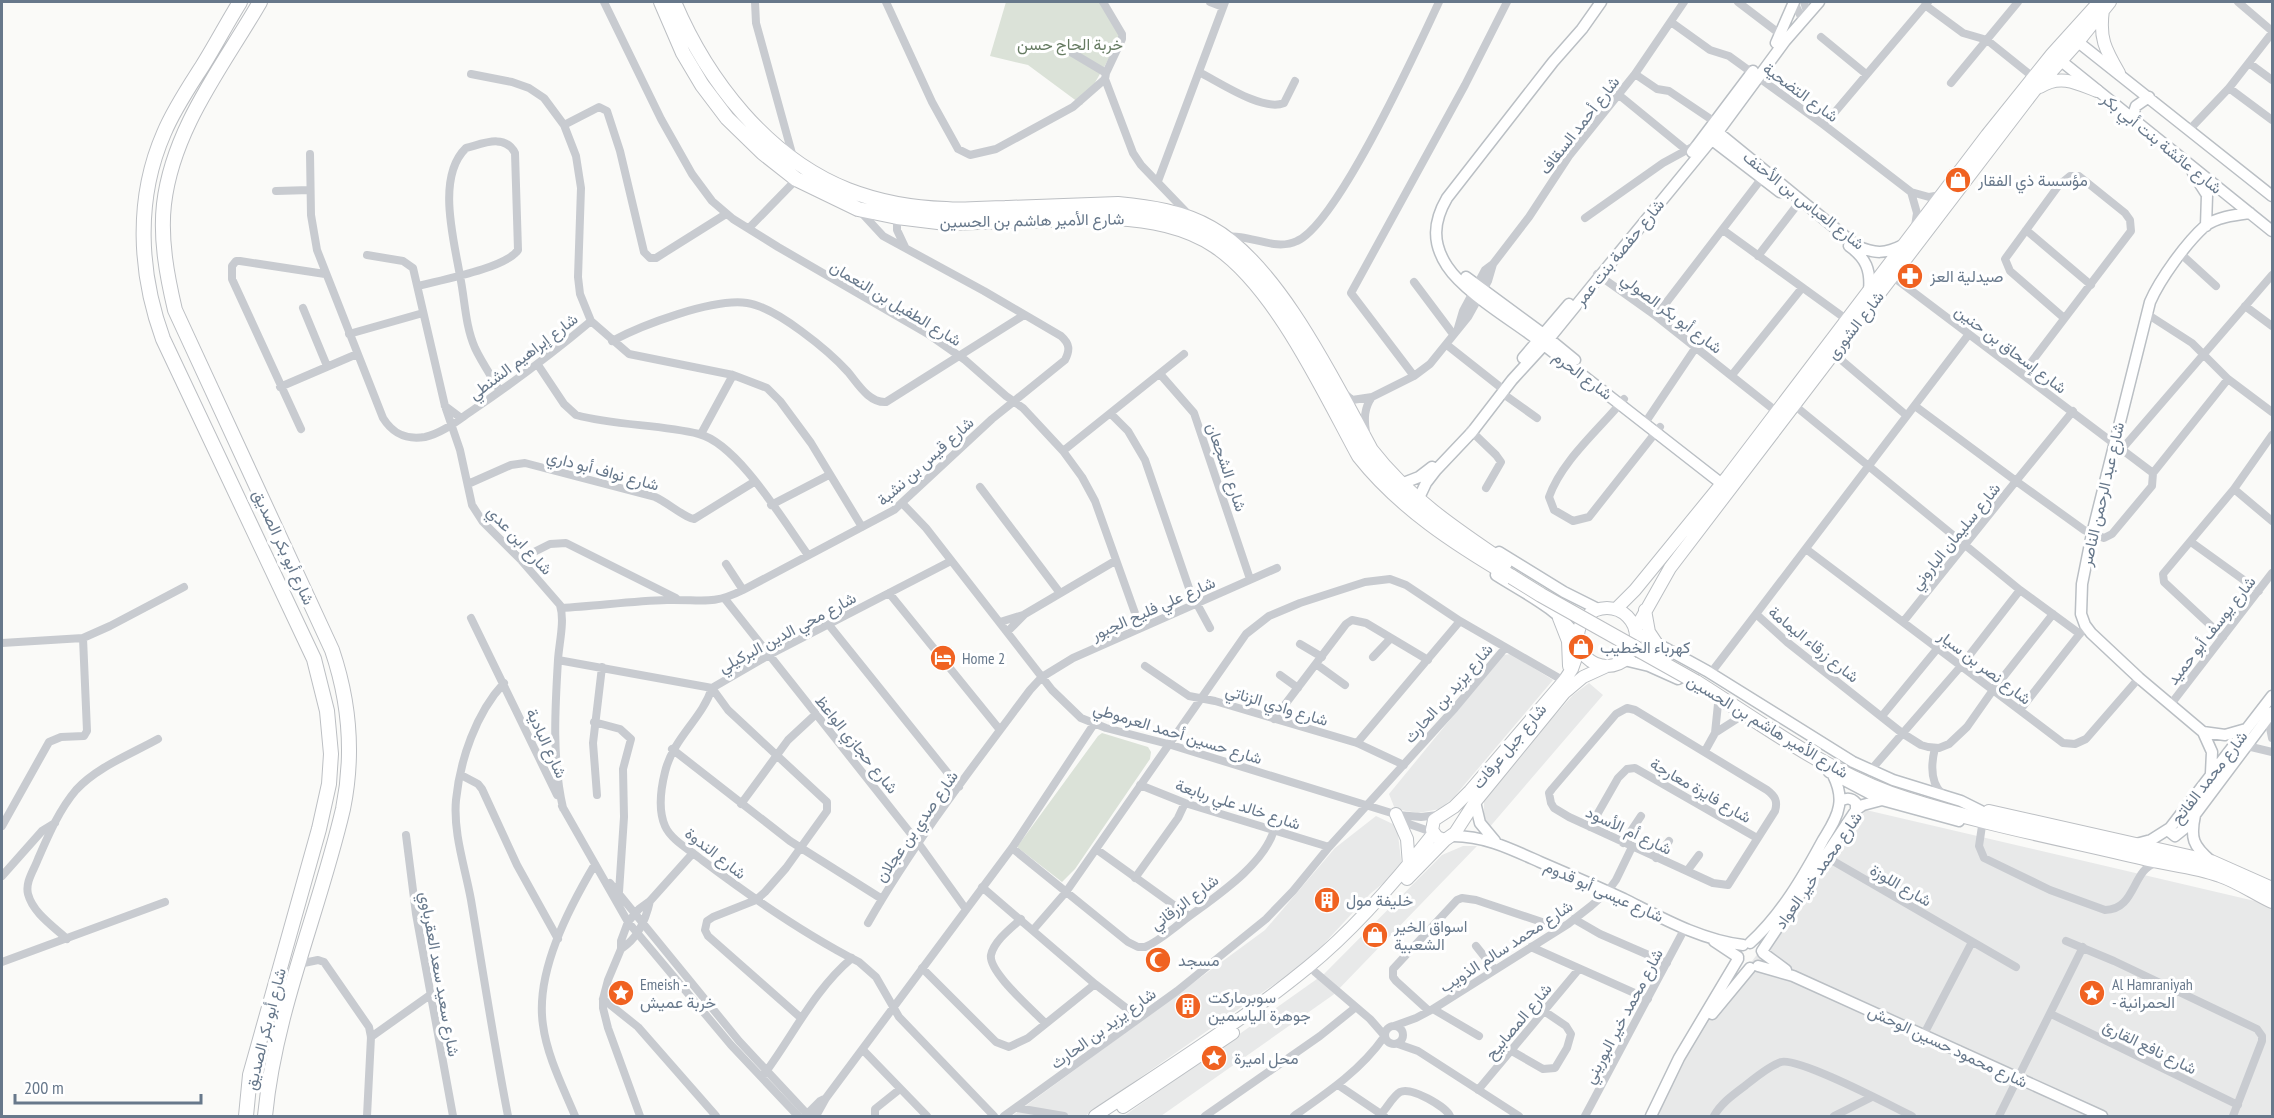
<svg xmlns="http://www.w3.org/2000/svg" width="2274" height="1118" font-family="'PT Sans Narrow',Vazirmatn,sans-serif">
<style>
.built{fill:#e8e9e9}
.green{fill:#dbe2d8}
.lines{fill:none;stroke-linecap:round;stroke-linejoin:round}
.secondary-casing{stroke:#babfc4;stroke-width:13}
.primary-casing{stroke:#bbbfc3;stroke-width:14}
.highway-casing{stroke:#bcbfc3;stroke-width:16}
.street{stroke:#c8cbd0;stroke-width:8}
.secondary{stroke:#fff;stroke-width:10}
.primary{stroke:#fff;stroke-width:12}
.highway{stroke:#fff;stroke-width:14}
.highway-bridge-casing{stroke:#bcbfc3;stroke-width:16;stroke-linecap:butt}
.highway-bridge{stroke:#fff;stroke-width:14}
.labels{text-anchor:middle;stroke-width:6;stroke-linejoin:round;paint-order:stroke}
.park-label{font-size:16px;fill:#667b62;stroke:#fff}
.street-label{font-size:16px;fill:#67788b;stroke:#fff}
.poi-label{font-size:16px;fill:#67788b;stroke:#fff;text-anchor:start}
</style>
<rect width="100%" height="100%" fill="#fafaf8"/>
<path class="built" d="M1511,654L1553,680L1454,797L1440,809L1418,813L1395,809L1389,794L1503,655Z
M1589,683L1603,695L1488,829L1484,814V794L1573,695Z
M1866,810L2272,905V1116H1656L1685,1050Z
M1376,816L1397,826L1402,868L1370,894L1309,960L1085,1116H1012L1265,930L1335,848Z
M1463,846H1477L1333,995L1161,1116H1124L1324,974L1442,855Z"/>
<path class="green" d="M1006,2H1100L1122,36L1082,105L1028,65L990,56Z
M1102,733L1148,747L1151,752L1150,759L1075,869L1062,882L1017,847L1098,736Z"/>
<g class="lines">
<g class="secondary-casing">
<path id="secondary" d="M1601,2L1582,29L1553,62L1447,198C1433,222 1432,243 1447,266C1464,292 1510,319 1535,338C1597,387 1660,435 1722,484
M2073,38L2272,196
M1776,43L1794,2
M2055,56L2272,231
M2132,118L2136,106L2149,97
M1714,129L1857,246C1875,254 1885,254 1903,245
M1707,136L1780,192
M1692,152L1753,71
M2193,173L2207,195L2206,226
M1849,246C1866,258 1871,270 1869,291
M1466,277L1542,333L1575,360
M1523,358L1569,304
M1401,484L1419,477L1432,467
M1418,500L1426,483L1436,470L1472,432L1512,380L1544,345L1600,276L1718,132L1785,41L1819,2
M1499,552L1564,592L1598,609
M1496,575C1524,593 1559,609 1577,637
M1636,632L1707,671L1853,762L1893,780L1961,801L1981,811
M1624,660L1649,666L1678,679
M2203,732L2225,735L2246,729
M1829,772L1882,800L1959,821
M2211,773L2212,752L2203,732L2139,678L2091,633L2085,625L2081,614L2082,584L2092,534L2150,302C2160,279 2186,243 2205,226C2217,217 2235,215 2250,213
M1840,801C1846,798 1851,797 1856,803V810
M1475,802L1480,823L1495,841
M2195,815C2190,838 2193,846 2211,861
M2170,828V832L2175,836L2185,828L2272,712
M1453,836C1485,836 1511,849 1540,862C1568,874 1596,886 1624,899C1662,918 1701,940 1743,945
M2136,844L2151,840L2170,828L2272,696
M1714,941L1738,957
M1750,943C1781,915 1803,877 1823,840C1829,830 1837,819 1839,806C1841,795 1838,785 1833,775
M1762,951L1856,810L1863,805L1882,800
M1763,953L1786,970
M1758,966L1793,976L2102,1116
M1712,1014L1750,968
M1651,1116L1679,1058L1738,959"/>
</g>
<g class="primary-casing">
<path id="primary" d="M2103,10C2099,38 2105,49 2119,73
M2040,87C2060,74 2077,83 2097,91
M1578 637a29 29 0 1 1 58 0a29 29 0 1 1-58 0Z
M1616,609L1635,590L1728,476L1987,135L2052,54L2099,2
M1645,610L1649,632L1657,644
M1559,618L1568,641L1569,666
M1635,630L1670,568L2034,91L2078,42L2110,2
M1579,649L1572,669L1564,681L1470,791L1454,807L1434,820L1432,830L1437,837L1445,840L1455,833L1475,802L1564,693L1583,677L1607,666
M1396,814L1407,839L1409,865
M1407,879L1445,840
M1123,1107L1233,1033
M1095,1116C1167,1068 1241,1022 1308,967C1355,929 1396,881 1433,834"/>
</g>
<g class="highway-casing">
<path id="highway" d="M240,2C227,23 216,44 203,65C189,87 174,109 164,133C135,199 139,273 163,339L314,659L327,711L331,754L329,784L319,829L250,1075L246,1116
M260,2C223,66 173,128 164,204C160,239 167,276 175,310L332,650C350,703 354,755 343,809C319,912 275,1011 265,1116
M661,2L683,53L702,85L727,118L763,153L796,179L858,209L897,217L946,223L1114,218C1149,220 1185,226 1215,246C1276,287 1324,392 1359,456C1400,508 1456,544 1512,577
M674,2C707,80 767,158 848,190C879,202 913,208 946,209C965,211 986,208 1005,208C1043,207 1081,205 1118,204C1150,207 1183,212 1211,228C1278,265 1335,384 1371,450C1407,497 1456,530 1505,563
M1696,682C1763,724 1830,775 1906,799C1984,824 2065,839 2144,858C2169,864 2196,866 2220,875C2238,881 2255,893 2272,901
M1989,812L2211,862L2272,889"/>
</g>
<path class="street" d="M604,2L661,119L692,174L712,201L733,219L778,247L928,334L965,360L1006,396L1023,408L1063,451L1082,477L1095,501L1140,627
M755,2L756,23L793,157
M886,2L932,102L958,149L970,155L996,149L1073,107L1105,79
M1103,2L1122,34V39L1106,73L1105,79L1133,153L1141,165L1190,216
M1210,2L1223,7
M1738,2L1780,34
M1794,2L1803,21
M1804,2L1808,14
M2238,2L2272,31
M1925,5L1963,33L1987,40L2033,77
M1671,22L1710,50L1729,56L1824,125L1911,192L1929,197L1941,195
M1821,37L1866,74
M1064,48L1106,73
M2249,63L2272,80
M1199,72C1219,82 1263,112 1284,103L1295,81
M471,74L512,82L529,88L544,98L564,125L576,156L581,188L578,277L580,294L591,321L629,354L733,375L767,388L780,401L811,443L862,527
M1635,74L1657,89L1669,91L1715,122
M1951,83L2018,2
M2229,88L2272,120
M1619,95L1685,149
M564,125L599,107L607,111L620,151L644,252L650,258H656L726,214
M1824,125L1928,2
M2190,129L2229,88L2272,33
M310,154L311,215L317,250L383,418C393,434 406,440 425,437C443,433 458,420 473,410C514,382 553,353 591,321
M1158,181L1225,2
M276,191L310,190
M1911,192L1917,213L1915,226
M897,217V230L905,247
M1585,218L1663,163L1696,145
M749,228L792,184L791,176
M1723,230L1846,319
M2026,230L2091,285
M1225,237C1249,233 1274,252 1297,241C1338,223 1418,47 1439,2
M2181,254L2216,286
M367,255L403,261L413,268L445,406L460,450L472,505L483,522L520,559L560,605C565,621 559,643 558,660C555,709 552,760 563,808
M1758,256L1801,200
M1597,274L1656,316L1777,412
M1892,276L2153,473L2228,379
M1414,282L1453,334
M418,286C441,280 506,268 518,250L515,153C505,133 482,144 466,148C436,177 454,240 460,276C465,300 465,325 475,348C482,363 492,377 500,391
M2245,306L2272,326
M303,308L327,366
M2147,314L2192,343L2228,379L2272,412
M1656,316L1765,174
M1458,328L1463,311L1485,270L1493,264L1529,217L1569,156L1635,74L1684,2
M349,334L423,313
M1969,334L1756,614L1787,642L1902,733L1921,745L1928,747L1939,748L1949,744L1967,727L1993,690L2053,614
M612,341C642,325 713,298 747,303C776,307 829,351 848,372C858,384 869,403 886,402L1024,315
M1447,345L1504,390
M1833,353L1906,415
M538,365L564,404L576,415C616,426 659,424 699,434C738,444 784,522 808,555
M2023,373L2131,231L2130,220L2125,213L2079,176H2070L2059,185L2005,259L2010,271L2064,318
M1160,374L1194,413L1250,579
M1732,375L1802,288
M1414,376L1351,293L1465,85L1507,2
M280,387L357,354
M1344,393L1352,400L1372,397L1414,376L1430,364L1468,317L1488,281L1493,264
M1502,393L1537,418
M1624,399C1600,429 1562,460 1549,497L1554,510L1573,521L1589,517L1660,427
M1794,405L2020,590L2080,634
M445,406L461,418
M2073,411L2016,481L2084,530L2104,538L2112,534L2152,486L2153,473
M1111,414L1128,431L1145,460L1190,591L1210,628
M1645,423L1696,347
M301,429L232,279V266L236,261H240L325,274
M1470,430L1496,455L1501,462L1486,488
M1366,432C1364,419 1364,408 1372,397
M701,434L733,375
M2122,449L2272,275
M1063,451L1184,354
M468,484L511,465L525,463L655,497C667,502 685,518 694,519L754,482
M980,487L1060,593
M2234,489L2272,521
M902,503L926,528L1052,690L1081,718L1106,728L1168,744L1398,815L1421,817L1438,815
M771,505L829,475
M2191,542L2259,591
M1806,549L2063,743L2075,744L2086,739L2139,678
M520,559L550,544L566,543L676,598
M726,564L743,590
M889,593L1000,730
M725,599L919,844L965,908
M561,608C597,606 632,601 667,600C701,599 711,606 743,590L894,510L992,419L1065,360C1070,350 1070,344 1061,336L984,291L883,236L859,210
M471,618L557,795
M1000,622L1023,615
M1903,622L2016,481L1915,406
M829,625L959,787
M1007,632L1025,614L1115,561
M2223,637L2164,582L2163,574L2234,489L2272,435
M2,643L83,638L110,626L184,587
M1300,644L1322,657
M1373,657L1391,638
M558,660L712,688L769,655L951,561
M1316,664L1345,685
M1145,666L1189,696L1215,701L1357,743L1404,765
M1710,674L1756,614
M1280,675L1298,688
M504,683C476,713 460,760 456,800C453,833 465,867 471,900C483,972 494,1044 508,1116
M712,688C702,719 673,738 665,772C661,788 658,810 665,826C671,840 690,850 702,860C751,897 804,934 859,962L876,977L899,1017L994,1116
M712,688L728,710L827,802V811L786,868L765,892L756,900L713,917L707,921L705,930L708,936L801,1018
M2171,704L2272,573
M1627,708L1635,710L1767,790C1775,796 1778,801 1775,811L1728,885L1713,883L1569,817L1554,808L1551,803L1549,793L1552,789L1616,714Z
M2020,710L2082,631
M1882,716L1937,649
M2268,718L2272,738
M1274,719L1346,624L1352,620L1366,623L1428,660
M594,722L620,729L631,739L623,769L624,817L619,892
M1715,733L1740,717
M1357,743L1460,621
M2247,746L2272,752
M1935,748C1931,764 1930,782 1942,794
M672,749L790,841L882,899
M1705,751L1715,733L1718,704
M1870,771L1961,666L2020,590
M461,775L478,784L482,789L517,865L558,939
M1140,785L1185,803L1329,847
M597,795L593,743L602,667
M741,804L788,740L816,714
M562,806L628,922L731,1045L798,1116
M1399,816L1409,824L1432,832
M2,826L49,742L61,737L84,736L87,731L83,638
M1982,826L1979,846L1984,858L2050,890L2105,910C2136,910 2132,869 2156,863
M1590,827L1618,778L1627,769L1635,768L1757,838
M406,835L416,914L453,1116
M1623,843L1641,816
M1012,848L1128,942L1138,947H1145C1159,941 1171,930 1183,921C1213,898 1263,867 1274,830
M1096,849L1189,916
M1821,854L2016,967
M1656,858L1669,841
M1687,871L1699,855
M2,876L42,831L55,823
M1135,878L1178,818L1185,803
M610,883L739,1041L809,1116
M982,887L1095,984L1139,1018
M1021,919C1011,928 994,941 991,955C988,972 1033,1010 1045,1023
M1574,919L1600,934L1667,963
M868,923C915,841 974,765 1030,690L1042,677L1073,658L1277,568
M1033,930L1066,892L1246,634L1269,616L1300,603L1365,582L1390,579L1406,585L1460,621L1564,681
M67,939C53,926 33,913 28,894C25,882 34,870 38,859C48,836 59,810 76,790C97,767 131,754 158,739
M2066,941L2114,961L2257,1029L2262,1036V1041L2233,1116
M1476,946L1495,970
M1531,947L1648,999
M621,949C637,939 646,919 650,901
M2,962L165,902
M299,964L318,960L324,962L369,1027L371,1037L367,1116
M922,968L996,1042L1009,1047L1028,1038L1095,984
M1315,972L1370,1019L1384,1035
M603,999L638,1027L716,1116
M1433,1009L1479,1036
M1429,1011L1396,981L1393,977V969L1457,900L1462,898L1476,900L1560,928
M2051,1014L2238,1105
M1385 1035a9 9 0 1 1 18 0a9 9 0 1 1-18 0Z
M1394,1026L1416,1018L1433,1009L1568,924L1591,906L1608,891L1616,880L1632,847
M1924,1034L1972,942
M371,1037L430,995
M1398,1044L1418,1051L1519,1116
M863,1050L927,1116
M1510,1050L1543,1069L1555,1068L1567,1048L1571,1034L1566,1026L1544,1011
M765,1073C794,1034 814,990 852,958
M1338,1085L1384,1116
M1478,1090L1579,969
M1017,1108L1064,1116
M1381,1114C1387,1108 1393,1096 1400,1092C1411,1086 1446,1107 1450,1116
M575,1116C563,1087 547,1056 543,1025C535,972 569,908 595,864
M640,1116L608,1028L603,1008V999L608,980L621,949V941L628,922L639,909L650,901L693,853
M805,1116L820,1101L826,1098
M816,1116L826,1098L1012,848L1094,724
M875,1116V1109L900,1089
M1004,1116L1177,991L1266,919L1293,891L1329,847L1455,708L1505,648
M1205,1116L1320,1036L1356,1007
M1294,1116C1327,1093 1361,1070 1384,1037
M1585,1116L1685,928
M1714,1116C1721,1103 1734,1094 1746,1085C1756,1077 1769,1066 1781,1062C1799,1057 1891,1106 1912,1116
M1834,1116L1872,1097
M1999,1116L2083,947"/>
<use href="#secondary" class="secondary"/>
<use href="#primary" class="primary"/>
<use href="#highway" class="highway"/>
<g class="highway-bridge-casing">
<path id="highway-bridge" d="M1512,577L1541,595L1696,682"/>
</g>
<use href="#highway-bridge" class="highway-bridge"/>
</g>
<defs>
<g id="shop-disc" transform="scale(1.35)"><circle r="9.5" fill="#f06221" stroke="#fff"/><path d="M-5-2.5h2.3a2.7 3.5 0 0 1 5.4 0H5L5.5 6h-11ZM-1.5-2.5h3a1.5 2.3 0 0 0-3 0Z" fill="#fff"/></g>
<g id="pharmacy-disc" transform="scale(1.35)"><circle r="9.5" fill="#f06221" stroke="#fff"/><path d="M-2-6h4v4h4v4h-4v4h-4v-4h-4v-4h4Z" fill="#fff"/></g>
<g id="hotel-disc" transform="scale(1.35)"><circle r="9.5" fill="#f06221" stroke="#fff"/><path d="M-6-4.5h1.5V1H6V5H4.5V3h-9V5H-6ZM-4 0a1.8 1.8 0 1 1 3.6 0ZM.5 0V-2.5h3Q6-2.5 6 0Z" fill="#fff"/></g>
<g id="building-disc" transform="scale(1.35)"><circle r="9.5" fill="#f06221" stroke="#fff"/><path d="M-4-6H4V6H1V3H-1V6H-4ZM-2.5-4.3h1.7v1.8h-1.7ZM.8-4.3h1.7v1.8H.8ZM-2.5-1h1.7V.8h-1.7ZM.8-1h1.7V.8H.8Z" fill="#fff"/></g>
<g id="mosque-disc" transform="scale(1.35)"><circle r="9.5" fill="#f06221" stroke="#fff"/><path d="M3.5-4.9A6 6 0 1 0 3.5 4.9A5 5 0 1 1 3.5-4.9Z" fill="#fff"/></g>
<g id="sight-disc" transform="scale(1.35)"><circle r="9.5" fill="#f06221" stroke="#fff"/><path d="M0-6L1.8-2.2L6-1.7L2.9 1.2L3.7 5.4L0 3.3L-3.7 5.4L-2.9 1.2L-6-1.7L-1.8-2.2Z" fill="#fff"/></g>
</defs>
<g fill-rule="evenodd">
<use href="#shop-disc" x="1958" y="180"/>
<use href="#pharmacy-disc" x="1910" y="276"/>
<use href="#shop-disc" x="1581" y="647"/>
<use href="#hotel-disc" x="943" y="658"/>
<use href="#building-disc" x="1327" y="900"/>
<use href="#shop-disc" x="1375" y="935"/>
<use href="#mosque-disc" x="1158" y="960"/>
<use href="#sight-disc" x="621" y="993"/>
<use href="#sight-disc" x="2092" y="993"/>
<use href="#building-disc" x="1188" y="1006"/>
<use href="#sight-disc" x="1214" y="1058"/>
</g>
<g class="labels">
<g class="park-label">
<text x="1070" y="50">خربة الحاج حسن</text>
</g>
<g class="street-label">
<text transform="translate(1801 92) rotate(36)" y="6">شارع التضحية</text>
<text transform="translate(1579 125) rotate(-52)" y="6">شارع أحمد السقاف</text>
<text transform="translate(2162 143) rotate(39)" y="6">شارع عائشة بنت أبي بكر</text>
<text transform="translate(1804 200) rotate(38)" y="6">شارع العباس بن الأحنف</text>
<text transform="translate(1032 220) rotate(-1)" y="6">شارع الأمير هاشم بن الحسين</text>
<text transform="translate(1619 252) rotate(-51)" y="6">شارع حفصة بنت عمر</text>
<text transform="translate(896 303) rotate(31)" y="6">شارع الطفيل بن النعمان</text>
<text transform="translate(1672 313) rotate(37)" y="6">شارع أبو بكر الصولي</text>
<text transform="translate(1855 325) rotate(-52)" y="6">شارع الشورى</text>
<text transform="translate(2011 349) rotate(37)" y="6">شارع إسحاق بن حنين</text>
<text transform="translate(523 356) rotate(-37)" y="6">شارع إبراهيم الشنطي</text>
<text transform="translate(1583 375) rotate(37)" y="6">شارع الحرم</text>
<text transform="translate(925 461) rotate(-42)" y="6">شارع قيس بن نشبة</text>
<text transform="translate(1227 467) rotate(71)" y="6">شارع الشجعان</text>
<text transform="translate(603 470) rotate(15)" y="6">شارع نواف أبو داري</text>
<text transform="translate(2102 494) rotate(-77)" y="6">شارع عبد الرحمن الناصر</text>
<text transform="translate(1955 536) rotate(-51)" y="6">شارع سليمان الباروني</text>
<text transform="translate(520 540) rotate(47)" y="6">شارع ابن عدي</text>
<text transform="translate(284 547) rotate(65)" y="6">شارع أبو بكر الصديق</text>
<text transform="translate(1153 608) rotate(-24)" y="6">شارع علي فليح الجبور</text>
<text transform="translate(2211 630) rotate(-52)" y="6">شارع يوسف أبو حميد</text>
<text transform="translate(787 632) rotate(-28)" y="6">شارع محي الدين البركيلي</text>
<text transform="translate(1814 644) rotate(39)" y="6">شارع زرقاء اليمامة</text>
<text transform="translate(1985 667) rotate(37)" y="6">شارع نصر بن سيار</text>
<text transform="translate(1448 693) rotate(-49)" y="6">شارع يزيد بن الحارث</text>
<text transform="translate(1277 705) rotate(17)" y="6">شارع وادي الزناتي</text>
<text transform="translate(1768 726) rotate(31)" y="6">شارع الأمير هاشم بن الحسين</text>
<text transform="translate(1178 733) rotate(17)" y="6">شارع حسين أحمد العرموطي</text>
<text transform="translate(547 743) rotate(65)" y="6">شارع البادية</text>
<text transform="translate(857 744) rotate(51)" y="6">شارع حجازي الواعظ</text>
<text transform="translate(1509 746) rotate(-50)" y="6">شارع جبل عرفات</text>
<text transform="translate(2209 777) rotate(-52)" y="6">شارع محمد الفاتح</text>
<text transform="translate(1701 790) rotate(30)" y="6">شارع فايزة معارجة</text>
<text transform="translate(1238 804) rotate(18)" y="6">شارع خالد علي ربابعة</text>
<text transform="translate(916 826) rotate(-55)" y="6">شارع صدي بن عجلان</text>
<text transform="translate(1629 830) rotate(25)" y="6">شارع أم الأسود</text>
<text transform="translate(716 853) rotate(38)" y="6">شارع الندوة</text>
<text transform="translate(1818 870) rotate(-55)" y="6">شارع محمد خير العواد</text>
<text transform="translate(1901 885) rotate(30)" y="6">شارع اللوزة</text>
<text transform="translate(1604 891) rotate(24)" y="6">شارع عيسى أبو قدوم</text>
<text transform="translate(1184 902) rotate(-37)" y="6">شارع الزرقاني</text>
<text transform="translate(1506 946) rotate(-33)" y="6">شارع محمد سالم الذويب</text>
<text transform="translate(440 974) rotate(80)" y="6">شارع سعيد سعد العقرباوي</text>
<text transform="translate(1623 1016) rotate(-62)" y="6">شارع محمد خير البوريني</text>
<text transform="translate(1518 1021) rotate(-50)" y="6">شارع المصابيح</text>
<text transform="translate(1103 1028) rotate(-36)" y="6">شارع يزيد بن الحارث</text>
<text transform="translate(265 1029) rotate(-76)" y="6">شارع أبو بكر الصديق</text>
<text transform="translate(1948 1046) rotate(25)" y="6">شارع محمود حسين الوحش</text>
<text transform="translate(2150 1047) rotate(26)" y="6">شارع نافع القارئ</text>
</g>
<g class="poi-label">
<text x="1978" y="186">مؤسسة ذي الفقار</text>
<text x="1930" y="282">صيدلية العز</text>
<text x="1600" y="653">كهرباء الخطيب</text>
<text x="962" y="664">Home 2</text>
<text x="1346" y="906">خليفة مول</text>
<text x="1394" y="932">اسواق الخير<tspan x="1394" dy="18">الشعبية</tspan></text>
<text x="1178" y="966">مسجد</text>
<text x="640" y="990">Emeish -<tspan x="640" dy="18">خربة عميش</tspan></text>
<text x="2112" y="990">Al Hamraniyah<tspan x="2112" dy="18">- الحمرانية</tspan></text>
<text x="1208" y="1003">سوبرماركت<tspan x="1208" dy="18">جوهرة الياسمين</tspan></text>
<text x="1234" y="1064">محل اميرة</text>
</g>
</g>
<rect width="2274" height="1118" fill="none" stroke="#67788b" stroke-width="6"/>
<path d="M15 1094v9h186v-9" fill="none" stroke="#67788b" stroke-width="3"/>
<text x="24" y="1094" font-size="18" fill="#67788b" stroke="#ffffff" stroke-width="4.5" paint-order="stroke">200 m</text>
</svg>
